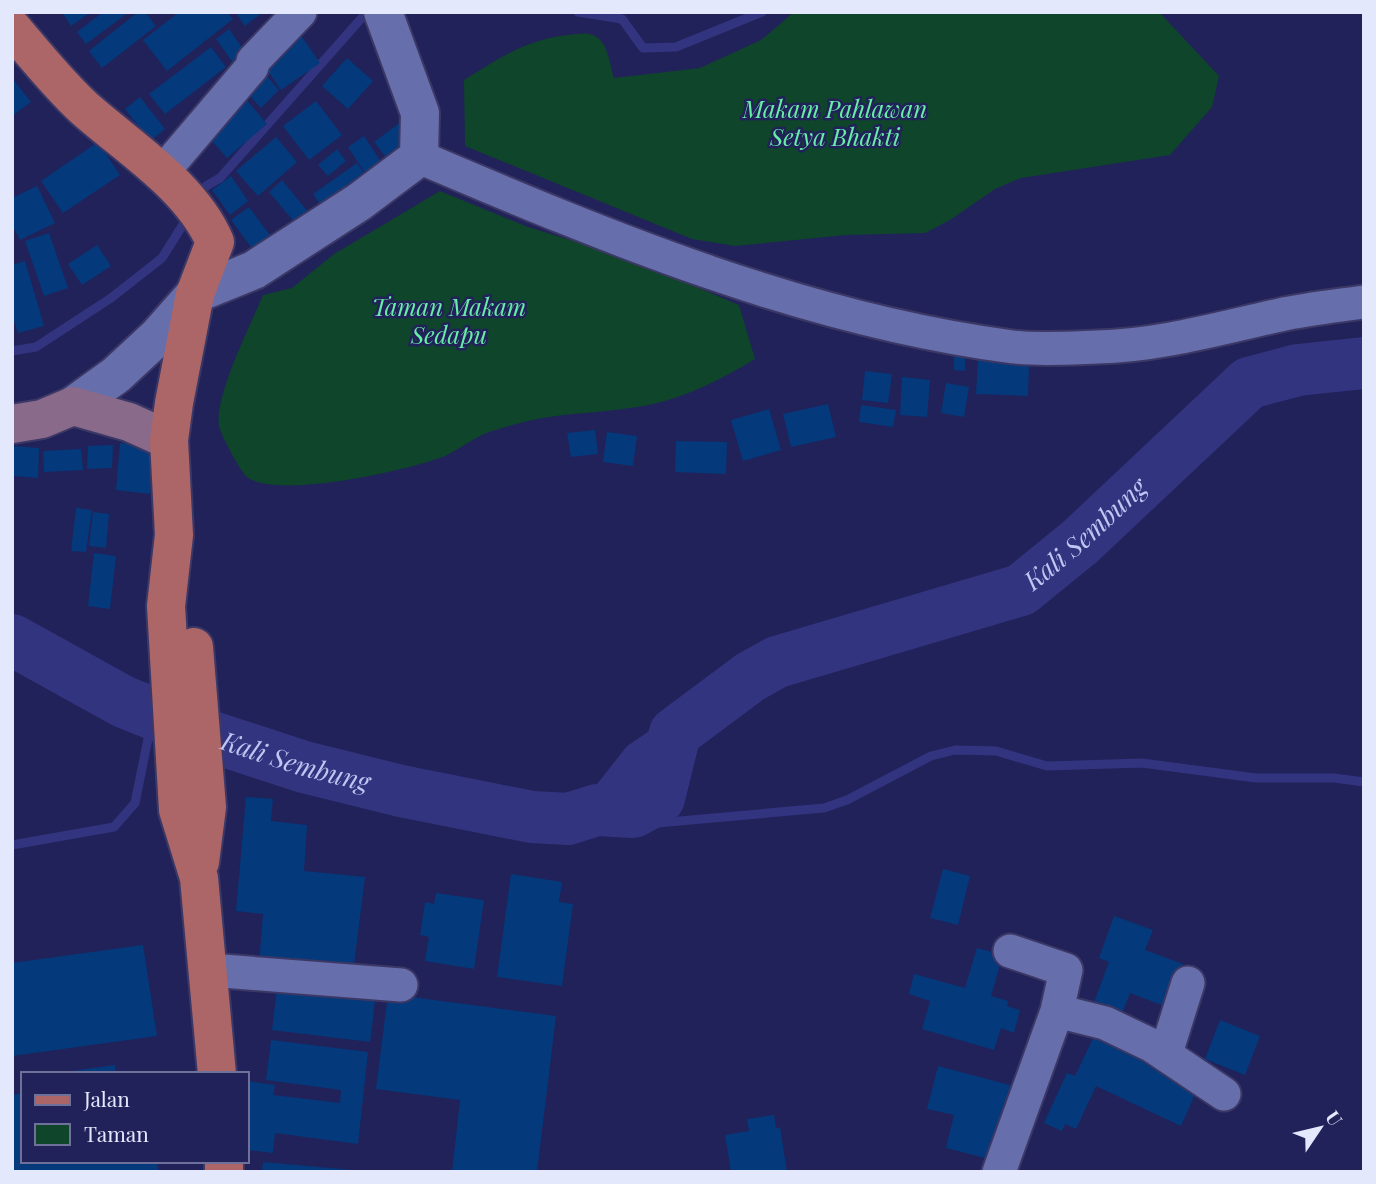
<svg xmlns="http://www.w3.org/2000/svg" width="1376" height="1184" font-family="'Playfair Display',serif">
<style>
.green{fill:#0f452b}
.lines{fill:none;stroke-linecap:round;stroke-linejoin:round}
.stream{stroke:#333480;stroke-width:9}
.canal{stroke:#333480;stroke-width:32}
.river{stroke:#333480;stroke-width:52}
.building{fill:#04397c}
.minor-casing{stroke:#3c3866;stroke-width:37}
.tertiary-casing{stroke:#3c3866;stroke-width:42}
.secondary-casing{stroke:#3c3866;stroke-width:42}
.primary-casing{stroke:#3c3866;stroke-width:42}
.minor{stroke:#666eac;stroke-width:33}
.tertiary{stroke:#666eac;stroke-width:38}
.secondary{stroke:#896a8a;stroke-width:38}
.primary{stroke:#ac6668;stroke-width:38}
.labels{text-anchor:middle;stroke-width:5;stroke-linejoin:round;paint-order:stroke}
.park-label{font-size:24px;font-style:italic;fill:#68eda7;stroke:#212259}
.water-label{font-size:26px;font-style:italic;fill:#bfc6f2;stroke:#212259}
</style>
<rect width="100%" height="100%" fill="#212259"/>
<path class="green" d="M794,12H1159L1219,76L1212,107L1170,155L1021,178L995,189L950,220L925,233L846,235L735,246L692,239L465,146L464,80C499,58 526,40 567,35C578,34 590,31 598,38C609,47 610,66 614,78L700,68L761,40Z
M440,191L528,227L622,256L739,305L755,359C722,379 687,397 649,405C609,413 567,412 528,421C513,425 496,429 482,435C469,441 458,450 445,456C410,470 277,500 247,477C240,471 221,435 219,426C214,397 251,324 263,295L292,288L334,254Z"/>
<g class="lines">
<path class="stream" d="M578,12L622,19L643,48L676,47L762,12
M198,200L206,186L220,178L367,12
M12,351L36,347L111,298L162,258L189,215
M633,812L640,822L646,824L824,808L847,800L931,756L955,750L996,751L1047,766L1142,763L1256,778H1334L1364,782
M12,845L114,827L135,803L153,714"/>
<path class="canal" d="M597,810L638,758L675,733"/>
<path class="river" id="s1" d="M12,640L124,702L212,737L304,767L401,791L532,817L568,819L597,810L633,812L659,798L675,733L750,677L777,662L1021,590L1080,542L1249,383L1298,370L1364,363"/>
</g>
<path class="building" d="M62,12H91L71,26Z
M103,12H129L86,44L77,32Z
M138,12H145L156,26L102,68L89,51Z
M179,12H227L233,19L167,71L143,40Z
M241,12H263L245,26L237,15Z
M229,29L247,55L234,64L216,39Z
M300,34L320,63L281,90L261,61Z
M211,47L226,67L165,114L149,94Z
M347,58L373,81L348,109L322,86Z
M266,75L279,90L261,108L247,93Z
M12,78L31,102L12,116Z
M140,97L165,129L150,141L125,109Z
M244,97L267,124L227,158L204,132Z
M316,101L342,135L309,160L283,126Z
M402,121L419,144L392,165L374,142Z
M364,136L383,165L367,176L348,147Z
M276,137L297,162L258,196L236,171Z
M98,142L120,175L63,213L41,181Z
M337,149L346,161L328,176L318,165Z
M357,163L368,179L324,210L313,194Z
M231,176L248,201L230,215L212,190Z
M282,180L309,213L296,224L269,192Z
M37,186L55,223L20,240L12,225V198Z
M249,207L275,242L257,255L231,220Z
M49,233L68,288L44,296L25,241Z
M97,245L111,266L82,285L68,264Z
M25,261L44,326L18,333L12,315V265Z
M954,353H965V371L954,370Z
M978,359L1029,362L1028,396L976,394Z
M865,371L892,374L888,403L862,400Z
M902,377L930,380L927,417L900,415Z
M946,383L969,387L964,417L941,413Z
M828,404L836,437L791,447L783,414Z
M861,405L896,410L893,427L859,422Z
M769,409L781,450L743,461L731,420Z
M595,430L598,454L571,457L567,433Z
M607,432L637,436L633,466L603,462Z
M676,441L727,442L726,474L675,472Z
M120,443L155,446L150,494L116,490Z
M113,445L112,468L87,469L88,446Z
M12,446L39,448L38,478L12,476Z
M81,449L83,470L44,472L43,451Z
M76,508L92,510L86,552L71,551Z
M93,512L109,514L106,548L89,546Z
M94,553L116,556L110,609L88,606Z
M246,797L273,799L271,821L307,825L304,871L365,877L353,972L259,964L263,914L236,911Z
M943,869L970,876L958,925L930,918Z
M511,874L562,882L559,902L573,904L562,986L497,977Z
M436,893L484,900L474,969L425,961L429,937L420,935L425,902L434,904Z
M1114,916L1153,930L1145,950L1183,964L1167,1007L1130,993L1121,1016L1093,1005L1109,962L1099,958Z
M143,945L157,1036L12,1056V963Z
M977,948L1003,955L991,996L1008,1001L1007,1006L1020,1010L1014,1033L1001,1028L994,1050L922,1029L930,1001L909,994L914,974L965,988Z
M278,980L376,993L370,1042L272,1030Z
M388,994L556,1016L537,1172H452L460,1100L376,1089Z
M1220,1020L1260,1036L1245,1075L1205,1059Z
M1095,1034L1200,1083L1181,1126L1096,1086L1076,1129L1065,1124L1062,1131L1044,1123L1067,1073L1075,1076Z
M271,1040L368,1052L358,1144L275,1133L273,1153L247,1150V1081L275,1085L273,1095L340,1103L341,1090L266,1080Z
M115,1065L116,1074H64V1072Z
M938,1066L1017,1087L1006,1129L997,1126L989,1159L946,1148L954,1115L927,1109Z
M23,1093V1161H157L159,1172H12V1095Z
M774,1115L776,1128L780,1127L787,1172H731L725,1135L749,1131L747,1119Z
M263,1162L353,1170V1172H262Z"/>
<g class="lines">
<g class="minor-casing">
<path id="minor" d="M419,157C609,238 806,320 1013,347C1040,350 1070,348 1097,347C1159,346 1220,328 1280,315C1307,309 1336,306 1364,302
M161,174L252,67L253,61L300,12
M210,970L401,985
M1057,1011L1105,1023L1151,1045L1224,1094
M1166,1053L1188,983
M999,1172L1057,1011L1066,970L1010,951"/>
</g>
<g class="tertiary-casing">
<path id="tertiary" d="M73,406L116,375L157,337L195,294L254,270L359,202L419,157L420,113L383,12"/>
</g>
<g class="secondary-casing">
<path id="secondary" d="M12,424L42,419L73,406L129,422L169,440"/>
</g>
<g class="primary-casing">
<path id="primary" d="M12,28C35,55 58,84 84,108C129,148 191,186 215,242L195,294L174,403L169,440L174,535L166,606L178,810L199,878L217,1074
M194,647L207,807L200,862
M224,1161V1172"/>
</g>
<use href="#minor" class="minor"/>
<use href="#tertiary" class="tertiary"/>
<use href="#secondary" class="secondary"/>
<use href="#primary" class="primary"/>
</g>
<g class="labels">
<g class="park-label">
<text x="835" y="118">Makam Pahlawan<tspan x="835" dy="28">Setya Bhakti</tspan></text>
<text x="449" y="316">Taman Makam<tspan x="449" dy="28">Sedapu</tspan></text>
</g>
<g class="water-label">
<text dy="9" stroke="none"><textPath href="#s1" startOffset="1216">Kali Sembung</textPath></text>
<text dy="9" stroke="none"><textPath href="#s1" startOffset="310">Kali Sembung</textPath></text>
</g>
</g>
<rect width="1376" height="1184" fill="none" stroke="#e4e8fd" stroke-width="28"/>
<rect x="21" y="1072" width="228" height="91" fill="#212259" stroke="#6f719b" stroke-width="2"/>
<rect x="35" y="1095" width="35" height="10" fill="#ac6668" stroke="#6f719b" stroke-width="2"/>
<text x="84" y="1107" font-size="21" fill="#e4e8fd">Jalan</text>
<rect x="35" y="1124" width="35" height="21" fill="#0f452b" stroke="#6f719b" stroke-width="2"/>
<text x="84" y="1142" font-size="21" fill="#e4e8fd">Taman</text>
<g transform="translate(1320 1128) rotate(55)" stroke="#212259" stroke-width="5" paint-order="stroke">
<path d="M0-5L12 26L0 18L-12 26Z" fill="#e4e8fd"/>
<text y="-10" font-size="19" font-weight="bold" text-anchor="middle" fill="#e4e8fd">U</text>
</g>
</svg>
